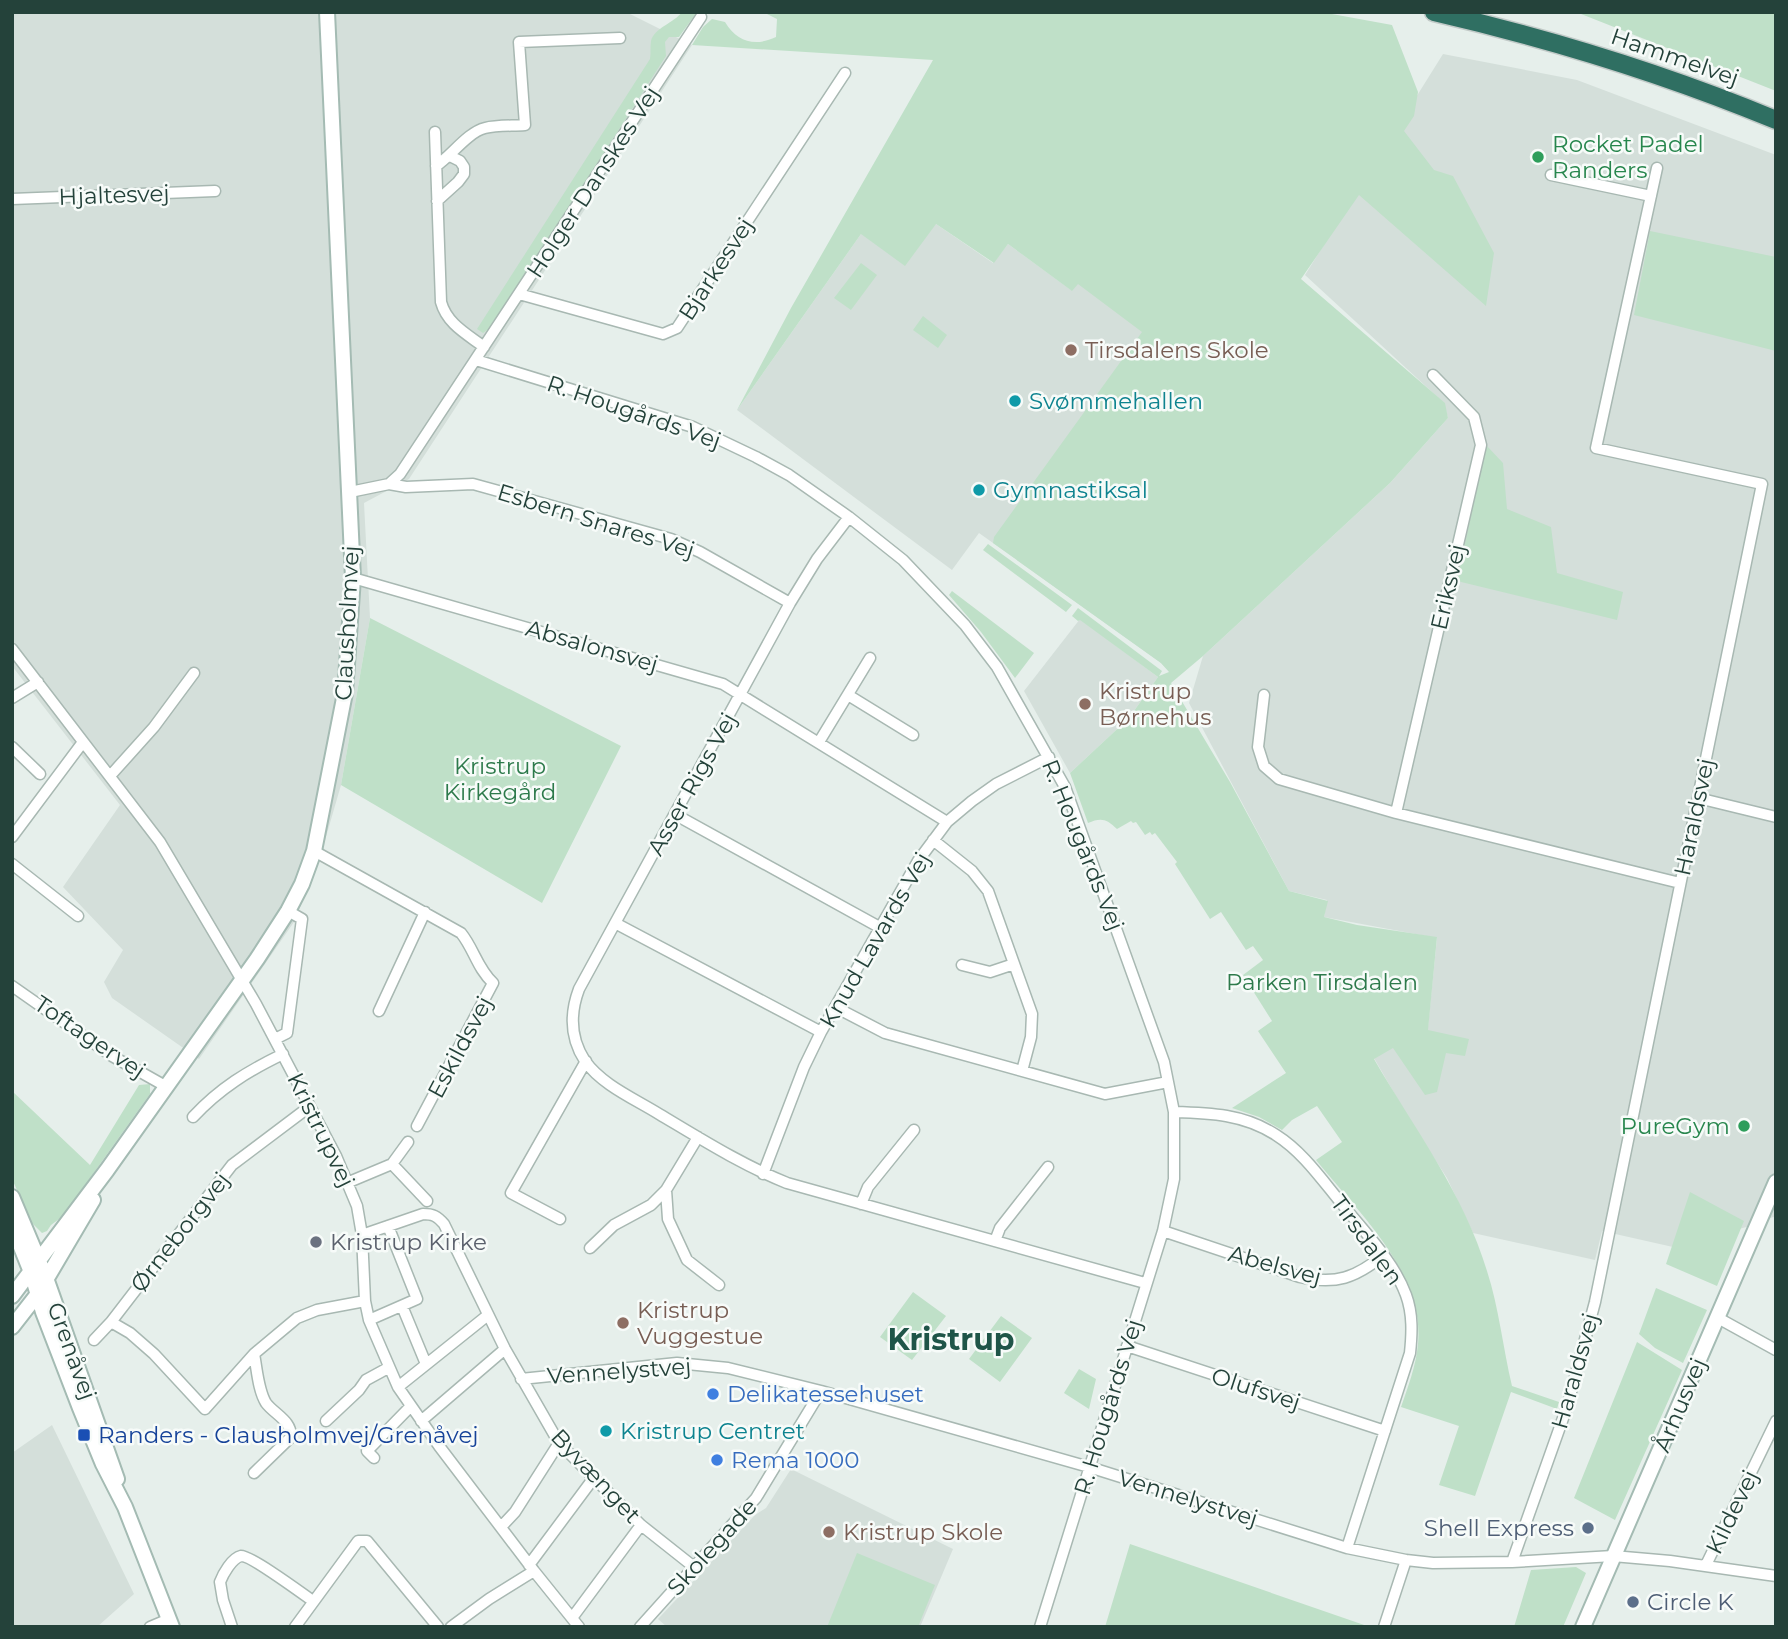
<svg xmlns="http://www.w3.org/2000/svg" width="1788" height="1639" font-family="Montserrat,sans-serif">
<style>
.built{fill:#d4dfda}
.green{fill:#bfe0c8}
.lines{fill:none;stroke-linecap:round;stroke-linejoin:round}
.street-casing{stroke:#a8b8b2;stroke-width:13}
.secondary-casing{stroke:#a4bbb3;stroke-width:18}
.highway-casing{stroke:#c2cac8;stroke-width:21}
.street{stroke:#fff;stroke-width:10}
.secondary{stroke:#fff;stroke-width:14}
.highway{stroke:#2f6f62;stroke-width:18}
.leisure-dot{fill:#2e9e5b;stroke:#f7fbf9;stroke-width:2.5}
.education-dot{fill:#8d6e63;stroke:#f7fbf9;stroke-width:2.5}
.culture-dot{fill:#0f9aa8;stroke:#f7fbf9;stroke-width:2.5}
.worship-dot{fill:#6b7280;stroke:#f7fbf9;stroke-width:2.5}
.shop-dot{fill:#3f7fe0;stroke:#f7fbf9;stroke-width:2.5}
.transit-dot{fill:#1a4fb4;stroke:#f7fbf9;stroke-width:2.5}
.service-dot{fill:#5c6f8a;stroke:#f7fbf9;stroke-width:2.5}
.labels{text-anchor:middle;stroke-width:5;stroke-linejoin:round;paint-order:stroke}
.street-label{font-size:23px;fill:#24423a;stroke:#f7fbf9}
.leisure-label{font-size:23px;fill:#27864d;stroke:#f7fbf9;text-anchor:start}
.education-label{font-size:23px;fill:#785e54;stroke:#f7fbf9;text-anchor:start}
.culture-label{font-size:23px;fill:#0d838f;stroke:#f7fbf9;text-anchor:start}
.park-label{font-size:23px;fill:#2d7a4b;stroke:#f7fbf9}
.worship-label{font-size:23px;fill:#5b616d;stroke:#f7fbf9;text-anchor:start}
.shop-label{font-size:23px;fill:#366cbe;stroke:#f7fbf9;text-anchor:start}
.transit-label{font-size:23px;fill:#164399;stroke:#f7fbf9;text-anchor:start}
.service-label{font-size:23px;fill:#4e5e75;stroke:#f7fbf9;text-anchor:end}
.district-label{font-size:30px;font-weight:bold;fill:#1f5548;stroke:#f7fbf9}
</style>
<rect width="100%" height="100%" fill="#e6efeb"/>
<path class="built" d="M12,12L628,13L692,45L409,479L364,503L370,618L341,785L319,861L294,922L199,1059L112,998L104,982L123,950L63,887L120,805L12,666Z
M1443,54L1577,80L1776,155V1218L1773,1217L1750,1226L1673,1247L1602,1231L1595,1260L1473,1233L1447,1178L1412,1124L1359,1032L1426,1046L1437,938L1324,917L1327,900L1289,891L1189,703L1203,656L1390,483L1448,418L1444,403L1305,275Z
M936,224L993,263L1008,244L1071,290L1077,284L1278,274L1170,672L1161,663L979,533L952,570L737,410L861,234Z
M1080,619L1158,677L1129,718L1070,773L1024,691Z
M52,1425L134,1594L97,1627H12V1453Z
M791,1469L953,1549L920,1627H667L658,1619L755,1515L766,1508Z"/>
<path class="green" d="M682,12H697L679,37H669L665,42L666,56L493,326L483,333L477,329L650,59C651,53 650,47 651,41C654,28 674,23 682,12Z
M763,12H1321L1392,25L1418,92L1414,116L1404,131L1434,170L1453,176L1494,253L1486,306L1359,195L1301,279L1445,403L1448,418L1390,483L1203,656L1171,683L1230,782L1289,891L1328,901L1324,917L1357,925L1437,937L1428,1030L1469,1039L1465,1056L1446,1053L1437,1092L1425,1095L1393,1048L1374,1059C1414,1128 1464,1194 1487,1271C1499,1308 1503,1348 1512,1386L1559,1402L1557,1409L1511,1392L1475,1496L1439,1485L1459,1426L1401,1407C1408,1387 1416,1366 1418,1344C1425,1273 1357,1211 1316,1160L1342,1142L1317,1106L1292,1120L1282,1130L1259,1117L1232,1108L1286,1073L1258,1031L1272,1021L1243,975L1263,960L1253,946L1246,950L1221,912L1210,919L1175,864L1177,862L1155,833L1152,835L1150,832L1145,835L1136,822L1133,823L1131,821L1117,829C1107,819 1101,817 1088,823L1070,773L1129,718L1158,677L1080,620L1078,621L1072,616L1078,608L1162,671L1159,676L1169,672L1161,663L993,543L994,537L1142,332L1078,284L1072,291L1008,244L994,263L936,224L905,266L861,234L737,410L791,308L933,60L692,45L703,27L712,19L725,22C737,42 755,47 776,37L777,19Z
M1576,12H1776V91Z
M1650,231L1776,257V351L1634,315Z
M861,263L877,275L851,310L834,298Z
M923,316L947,335L938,348L913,330Z
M1486,445L1503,463L1507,509L1551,527L1557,573L1623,592L1617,620L1457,581Z
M988,544L1072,605L1066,612L983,550Z
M952,591L1034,653L1015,678L981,632L949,595Z
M370,618L621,746L542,903L341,785Z
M150,1084V1094L63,1216L51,1225L47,1231L42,1233L32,1223L12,1179V1091L90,1165L139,1085Z
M1690,1192L1744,1221L1717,1286L1666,1264Z
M1656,1288L1707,1310L1683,1363L1655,1348L1639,1334Z
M913,1292L946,1316L912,1360L880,1337Z
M1001,1316L1032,1338L1000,1382L969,1359Z
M1637,1342L1682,1370L1615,1520L1574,1498Z
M1079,1369L1096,1379L1089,1409L1064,1393Z
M1130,1544L1370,1627H1105Z
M857,1553L935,1585L918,1627H827Z
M1576,1567L1586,1573L1563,1627H1514L1531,1570Z"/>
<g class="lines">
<g class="street-casing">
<path id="street" d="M435,132L441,302C447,324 467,334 484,347
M436,166C451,156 468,132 485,128C497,125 512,126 525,125L519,42L620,38
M1551,175L1651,196
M12,199L215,191
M437,201L458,182L464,174V167L460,161L450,156
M519,294L663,334L677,328L845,73
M476,360L693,427L756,457L789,475L849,517L903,560L965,625L997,667L1065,787L1164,1062L1174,1112V1179L1163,1231L1040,1627
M389,484L406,487L473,484L671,539L700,552L790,603
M350,492L389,484L400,474L701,17
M849,517L817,559L790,603L579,989C570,1013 570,1038 585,1061C602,1085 635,1099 659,1114C701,1139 742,1165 787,1183L1145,1283
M353,578L723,684L947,822
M12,649L160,842L256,1004L336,1156L357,1206L362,1235L365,1301L369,1320L398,1387L439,1446L534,1571L579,1627
M848,695L913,735
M1264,695L1258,747L1264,766L1279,779L1396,813L1680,883
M12,698L38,682
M819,742L870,658
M12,747L40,774
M110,776L154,727L194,673
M1698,798L1776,817
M1396,813L1481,445L1474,417L1433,375
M676,815L881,928
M12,837L83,742
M933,840L972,871L988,891L1032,1014L1031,1037L1022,1071
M314,851L461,933C474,949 477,968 493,983L417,1126
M12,864L78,916
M615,923L821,1032
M962,965L990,972L1014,964
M12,986L112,1056L167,1087
M835,1007L885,1033L1105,1094L1168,1082
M379,1011L425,912
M275,1039L287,1033L302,919L288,911
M1174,1112C1210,1113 1244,1114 1276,1135C1303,1152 1322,1180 1342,1204C1365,1233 1393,1260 1406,1295C1413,1314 1412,1334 1410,1353L1347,1548
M193,1117C220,1088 248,1071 283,1054
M698,1137L666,1190L668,1219L687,1260L719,1285
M392,1164L408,1142
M763,1174L804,1067L821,1032L918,861L947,822L972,801L996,784L1049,757
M349,1182L392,1164L427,1201
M861,1204L868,1187L914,1130
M560,1219L511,1193L586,1061
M1163,1231L1300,1277C1336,1285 1355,1278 1384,1255
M362,1235L423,1214C433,1214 437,1216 444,1224L505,1349L559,1443L641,1525L694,1567
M995,1241L1000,1228L1048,1167
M590,1248L614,1225L651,1205L666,1190
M402,1306L426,1364
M1718,1318L1776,1350
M369,1320L417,1299L388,1226
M111,1322L130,1333L154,1354L205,1409L254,1354L297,1318L317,1310L365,1301
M94,1340L111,1322L232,1165L309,1107
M1127,1346L1385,1431
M254,1354C257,1369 258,1390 266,1403C274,1414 294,1422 290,1438L254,1473
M521,1379L677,1363L728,1368L821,1391L1089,1467L1347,1548L1406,1560L1433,1563L1512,1562L1613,1556L1670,1561L1776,1576
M398,1387L488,1315
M326,1421L359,1390L366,1380L388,1368
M421,1421L505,1349
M374,1458L367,1451L410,1407
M501,1527L515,1512L559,1443
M1512,1562L1567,1407L1595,1302L1762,484L1596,448L1657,168
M529,1565L593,1479
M1706,1565L1776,1421
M572,1618L641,1525
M150,1627L169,1619
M232,1627L223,1600L220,1582C223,1574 232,1558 241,1556C250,1555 303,1594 313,1601
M295,1627L358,1541H367L438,1627
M451,1627L489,1599L534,1571
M640,1627L756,1498L821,1391
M1384,1627L1406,1560"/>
</g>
<g class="secondary-casing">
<path id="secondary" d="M12,1197L46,1278L117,1479
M12,1225L31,1272L43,1312L80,1408L103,1464L125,1507L172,1627
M12,1296L107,1170L257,959L288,911L302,884L314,851L345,693L353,578L327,12
M12,1327L37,1295L93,1200
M1583,1627L1776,1182"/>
</g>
<g class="highway-casing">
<path id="highway" d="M1434,12C1551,39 1665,74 1776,120"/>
</g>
<use href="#street" class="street"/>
<use href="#secondary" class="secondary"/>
<use href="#highway" class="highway"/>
</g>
<g class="leisure-dot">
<circle cx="1538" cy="157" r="7"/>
<circle cx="1744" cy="1126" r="7"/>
</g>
<g class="education-dot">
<circle cx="1071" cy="350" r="7"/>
<circle cx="1085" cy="704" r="7"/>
<circle cx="623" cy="1323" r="7"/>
<circle cx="829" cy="1532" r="7"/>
</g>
<g class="culture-dot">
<circle cx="1015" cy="401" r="7"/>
<circle cx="979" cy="490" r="7"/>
<circle cx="606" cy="1431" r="7"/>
</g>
<circle class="worship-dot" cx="316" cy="1242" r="7"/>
<g class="shop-dot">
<circle cx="713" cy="1394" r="7"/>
<circle cx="717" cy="1460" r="7"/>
</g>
<rect class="transit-dot" x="77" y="1428" width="14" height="14" rx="3.5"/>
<g class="service-dot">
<circle cx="1588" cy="1528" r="7"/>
<circle cx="1633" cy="1602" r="7"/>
</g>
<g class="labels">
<g class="street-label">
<text transform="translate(1675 57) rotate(19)" y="8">Hammelvej</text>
<text transform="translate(593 182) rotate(-57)" y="8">Holger Danskes Vej</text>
<text transform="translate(114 195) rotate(-2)" y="8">Hjaltesvej</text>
<text transform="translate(716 269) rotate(-57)" y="8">Bjarkesvej</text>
<text transform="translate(634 412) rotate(19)" y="8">R. Hougårds Vej</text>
<text transform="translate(596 521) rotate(17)" y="8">Esbern Snares Vej</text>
<text transform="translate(1448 587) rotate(-77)" y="8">Eriksvej</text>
<text transform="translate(347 623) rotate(-87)" y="8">Clausholmvej</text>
<text transform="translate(592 646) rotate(16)" y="8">Absalonsvej</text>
<text transform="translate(692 784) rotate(-61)" y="8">Asser Rigs Vej</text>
<text transform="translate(1694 817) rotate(-78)" y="8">Haraldsvej</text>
<text transform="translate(1083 845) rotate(68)" y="8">R. Hougårds Vej</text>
<text transform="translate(875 940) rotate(-60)" y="8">Knud Lavards Vej</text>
<text transform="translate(90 1037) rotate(34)" y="8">Toftagervej</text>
<text transform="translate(460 1047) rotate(-62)" y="8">Eskildsvej</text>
<text transform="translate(321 1130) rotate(64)" y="8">Kristrupvej</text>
<text transform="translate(180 1232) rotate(-52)" y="8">Ørneborgvej</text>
<text transform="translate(1367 1240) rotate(54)" y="8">Tirsdalen</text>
<text transform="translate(1275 1265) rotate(15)" y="8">Abelsvej</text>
<text transform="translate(72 1351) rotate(70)" y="8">Grenåvej</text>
<text transform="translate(619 1371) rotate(-4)" y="8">Vennelystvej</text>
<text transform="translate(1575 1371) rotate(-74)" y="8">Haraldsvej</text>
<text transform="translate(1256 1389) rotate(18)" y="8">Olufsvej</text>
<text transform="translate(1680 1405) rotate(-67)" y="8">Århusvej</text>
<text transform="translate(1108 1407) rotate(-73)" y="8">R. Hougårds Vej</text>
<text transform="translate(596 1476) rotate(47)" y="8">Byvænget</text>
<text transform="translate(1188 1498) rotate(17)" y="8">Vennelystvej</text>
<text transform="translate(1732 1512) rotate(-64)" y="8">Kildevej</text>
<text transform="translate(712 1547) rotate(-48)" y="8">Skolegade</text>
</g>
<g class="leisure-label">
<text x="1552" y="152">Rocket Padel<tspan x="1552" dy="26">Randers</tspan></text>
<text x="1730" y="1134" text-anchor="end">PureGym</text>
</g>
<g class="education-label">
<text x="1085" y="358">Tirsdalens Skole</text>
<text x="1099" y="699">Kristrup<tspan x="1099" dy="26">Børnehus</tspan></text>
<text x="637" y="1318">Kristrup<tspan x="637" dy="26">Vuggestue</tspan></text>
<text x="843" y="1540">Kristrup Skole</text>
</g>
<g class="culture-label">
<text x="1029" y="409">Svømmehallen</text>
<text x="993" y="498">Gymnastiksal</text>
<text x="620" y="1439">Kristrup Centret</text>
</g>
<g class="park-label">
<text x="500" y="774">Kristrup<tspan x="500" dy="26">Kirkegård</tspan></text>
<text x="1322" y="990">Parken Tirsdalen</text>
</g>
<g class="worship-label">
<text x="330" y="1250">Kristrup Kirke</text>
</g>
<g class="shop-label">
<text x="727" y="1402">Delikatessehuset</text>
<text x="731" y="1468">Rema 1000</text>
</g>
<g class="transit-label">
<text x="98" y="1443">Randers - Clausholmvej/Grenåvej</text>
</g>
<g class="service-label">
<text x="1574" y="1536">Shell Express</text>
<text x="1647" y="1610" text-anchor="start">Circle K</text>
</g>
<g class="district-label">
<text x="951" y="1350">Kristrup</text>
</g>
</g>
<rect width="1788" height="1639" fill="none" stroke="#24423a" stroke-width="28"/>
</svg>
